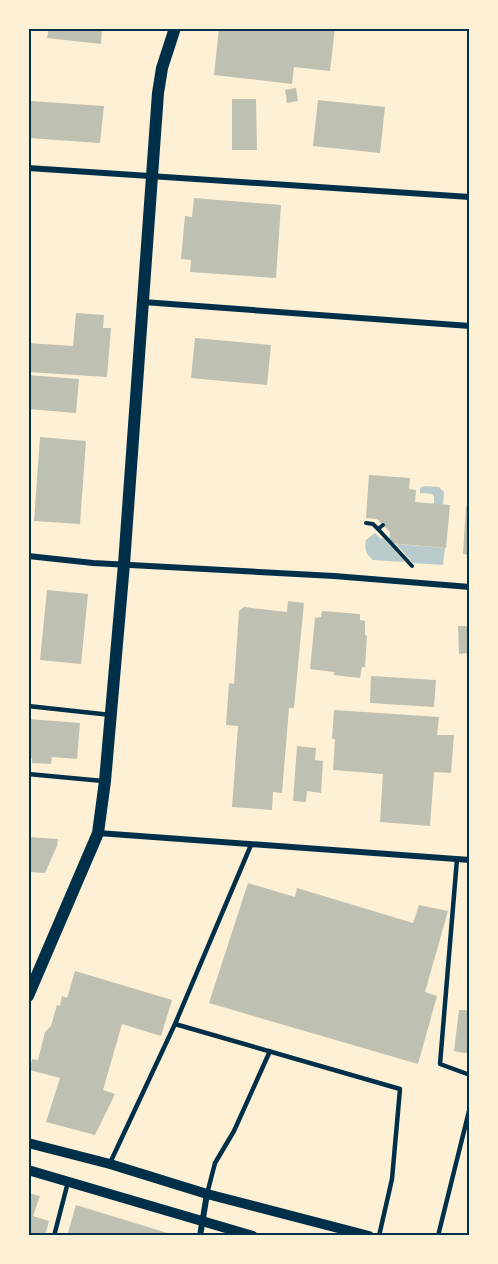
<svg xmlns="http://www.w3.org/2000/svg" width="498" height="1264" font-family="'Open Sans',sans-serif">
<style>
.green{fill:#b9caca}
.building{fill:#bec0b2}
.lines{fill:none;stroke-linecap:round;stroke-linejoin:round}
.path{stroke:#003049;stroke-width:4}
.service{stroke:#003049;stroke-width:4.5}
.minor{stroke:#003049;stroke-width:6}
.tertiary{stroke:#003049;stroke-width:10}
.secondary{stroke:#003049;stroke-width:12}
.neatline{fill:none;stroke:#003049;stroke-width:2}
</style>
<rect width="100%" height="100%" fill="#fdf0d5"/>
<path class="green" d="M424,486L439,487L444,492L443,504H434V497L432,494L420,493V488Z
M375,533L381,539L383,538L404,561L403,562L373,560C366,554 364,550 366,540Z
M396,544L445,548L443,565L413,563Z"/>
<path class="building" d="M49,28H102L101,44L47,38Z
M219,28H335L330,71L294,67L292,84L214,75Z
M296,88L298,101L287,103L285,90Z
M232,99H256L257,150H232Z
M318,100L385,107L380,153L313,146Z
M30,101L104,106L100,143L28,138Z
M194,198L281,205L276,278L190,272L191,260L181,259L185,216L192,217Z
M76,313L104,315L103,328H111L107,377L28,372V343L73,346Z
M195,338L271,345L267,385L191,378Z
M28,375L79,379L76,413L28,409Z
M40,437L86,441L80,524L34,521Z
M369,475L410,478L409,489L416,490L415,502L450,505L446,548L389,543L390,532L377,519L366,518Z
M466,506H470V555L463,554Z
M47,590L88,594L81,664L40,660Z
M288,601L304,603L294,708H289L282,793L273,792L272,810L232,807L238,726L226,725L229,683L234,684L239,611L244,607L287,612Z
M322,611L360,614V620L365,621V635L367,636L365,667H362L360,678L334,675V672L310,669L315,618L321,617Z
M458,626H470V653L459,654Z
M371,676L436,680L434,707L370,703Z
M334,710L439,717L437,735H454L451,773L434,772L430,826L380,822L383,774L333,770L335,739H332Z
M28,719L80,723L77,759L52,757L51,764L32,763V758L28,757Z
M297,746L316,748L315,760L323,761L321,793L307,791L306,802L293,801Z
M28,837L58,839L57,846L45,873L28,872Z
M248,883L295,897L297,888L413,923L419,905L448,911L425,992L437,996L418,1064L209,1003Z
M75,971L172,1000L161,1036L122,1024L103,1090L115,1094L95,1135L46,1122L60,1078L30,1070L32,1059L38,1060L45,1032L51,1026L57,1005L60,1006L62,996L67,998Z
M459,1010H470V1054L454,1051Z
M28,1193L40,1196L33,1216L49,1221L45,1236H28Z
M76,1205L174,1235V1236H67Z"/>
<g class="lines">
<path class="path" d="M366,523L373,524L378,529
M383,525L378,529L412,566"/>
<path class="service" d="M28,706L111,715
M28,774L103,781
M457,859L440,1064L470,1075
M175,1024L400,1089L392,1179L379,1236
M110,1163L175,1024L251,845
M207,1194L215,1163L234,1131L270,1051
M54,1236L68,1182
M438,1236L470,1107"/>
<path class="minor" d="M28,168L470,197
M143,302L470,326
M28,556L93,563L334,576L470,587
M98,833L470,860
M200,1236L207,1194"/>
<path class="tertiary" d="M28,1143L110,1164L207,1194L369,1236
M28,1170L253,1236"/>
<path class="secondary" d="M28,996L98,833L105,781L124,564L158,93L162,68L175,28"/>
</g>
<rect width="498" height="1264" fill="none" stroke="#fdf0d5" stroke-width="60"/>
<rect x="30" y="30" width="438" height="1204" class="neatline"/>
</svg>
